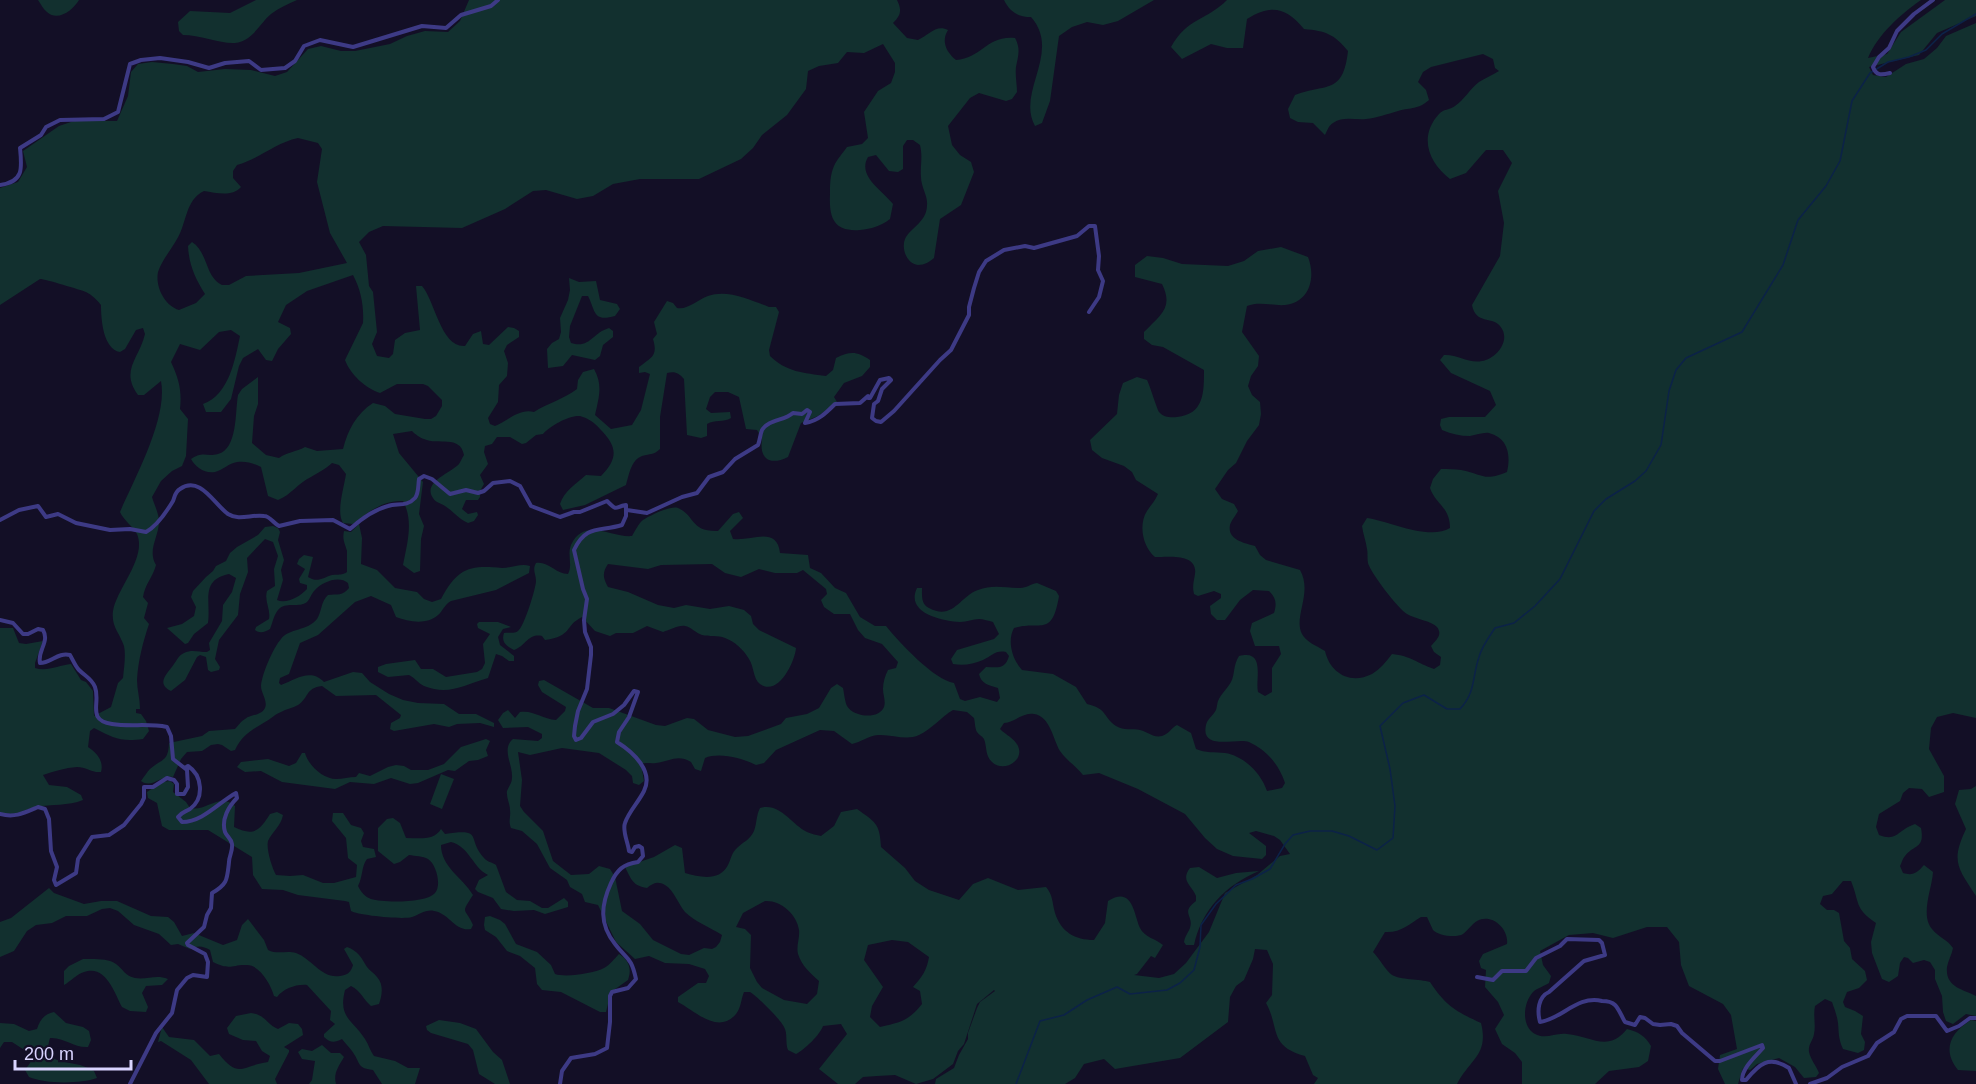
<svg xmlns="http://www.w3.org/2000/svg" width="1976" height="1084" font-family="Arial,sans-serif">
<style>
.green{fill:#12302f;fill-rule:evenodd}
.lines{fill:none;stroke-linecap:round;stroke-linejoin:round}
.stream{stroke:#0c2248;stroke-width:1.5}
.minor{stroke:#3d3a85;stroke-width:4}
</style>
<rect width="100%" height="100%" fill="#130f26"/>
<path class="green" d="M38,0H79C73,10 58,22 47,12C43,9 41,4 38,0Z
M256,0H297C288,4 279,8 271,14C259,24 253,41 235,43C221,44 200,35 183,35L179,31L178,22L190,11L230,13Z
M469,0H897C902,10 901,15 893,23L907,38L918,40C929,35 936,24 948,30C941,41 946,52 956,60C982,58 987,35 1015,38C1021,49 1018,56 1016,67C1015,75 1017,84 1017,92L1012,99L1006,101L979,93L970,98L948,126L952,145L960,155L971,162L974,172L961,205L940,219L934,258C929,262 925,265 918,265C907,264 901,249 905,239C911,227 927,222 927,205C928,196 921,187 921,177C920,166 923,157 920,145L913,140H907L903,146V169L898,172L889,171L876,155L868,157C857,176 882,190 893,204L890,219C881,226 871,229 860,230C833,232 829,217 830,194C830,185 830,175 834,166C837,159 843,153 847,147L862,144L868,138L864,112L878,91L891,83L895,72V63L883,44L864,53L847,52L838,63L819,66L808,71L806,89L787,115L762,135L753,148L741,159L699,179H640L613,184L593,196L577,199L546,190L533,191L505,209L462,228L383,226L369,232L359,242L366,255L369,286L373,292L377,332L372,344L377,356L389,358L393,354L395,340L405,333L420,330L416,286H422C435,301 441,348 465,346L473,334L481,331L483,344L489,345L508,327L514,328L519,331V337L507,345L504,351L508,363L507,376L499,385L498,402L488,418L490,424L495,426C508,421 519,408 534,412C548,403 564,399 577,389L578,380L583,372L594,369C603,385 599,397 595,415L611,429L632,425L641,410L650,374L645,372L639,373V367C652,357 658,356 653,339L657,334L654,322L667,301L673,303L677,308C688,310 697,300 708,296C728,289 750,300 769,307H776L779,312L769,350L770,356C786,372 804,373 826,376L833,370L836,358C850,351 857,351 870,360V367L862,376L844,383L834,397L837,402L818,416L801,423L788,457C770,466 759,459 762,439L757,430L746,429L739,397L728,392H715L710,397L706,409L711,413L730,412L731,418C723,423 715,419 707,424V436L701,438L687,435L684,379C679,373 675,371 667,373L660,417V449C652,456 651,453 642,456C631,460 629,475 626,485L585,505L563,510L560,504C564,491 576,484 586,475L601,476C619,458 617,446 600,429C595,423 588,418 580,416C569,415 550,426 543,434L536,435L526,443L522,444L510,437H497L492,444L485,446L484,452L488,464L480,475L484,484L480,491V497L478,500H466L462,509L468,514L477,512L478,515L474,521L468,523C459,519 454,512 445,506C441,503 436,503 433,498C422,482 451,473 459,464C461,461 462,458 464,455C460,434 438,446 424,439C420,438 415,434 412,431L393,434L399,453L423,482L419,514L424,526L421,539L420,571L414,573L403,565C407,544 414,521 403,501C383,500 368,512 353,524L343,523C336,512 344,488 346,474L339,465L332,463C324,470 319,472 311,477C298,483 291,495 278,500L268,496L261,467C253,463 246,461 237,462C229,463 223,470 215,472C205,474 195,467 191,459C203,451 206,457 218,454C238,449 235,411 238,395L242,389L258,377V404L254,416L252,443L266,455L279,458C287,452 296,452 305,447L317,451L343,449C348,430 356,414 373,403L385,406L395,414L425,419H431L436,416L442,406V400L428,386L423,384H397L380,393C365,388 350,374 345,360L363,323C364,306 361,290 353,275L307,291L286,305L278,322L290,328L291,334L278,349L272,361L266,360L258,349L243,358L239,366L231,399L221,412H206L203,404C229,395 235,360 240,336L231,330L219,332L200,350L180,344L171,362C179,379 182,391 180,409L188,419L186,456L182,466L172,471L161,481L152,497C154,504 159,514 159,521C159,537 147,550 156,565C153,577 145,584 143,597L148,603L144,618L149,624C143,642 138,661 137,680C137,689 140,699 140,709H136V713L141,714L146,721L149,731L143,739C120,742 114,738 94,728L90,731L88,747C97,753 104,761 101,772C92,773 86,767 77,767C65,768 54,771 43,775L49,785L67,787L81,795L83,800C68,806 52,804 36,807C18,811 22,816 0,813V628H13L19,643L26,644L43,641L35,663V668C47,672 59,665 71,664L81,680L86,682L93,691L94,716L111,707L118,683L123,678C124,668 126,655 124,646C120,633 111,627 113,611C117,588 147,558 137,534C133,526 124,521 120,512C135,477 168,418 161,381L144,395H138C120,370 139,359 145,334L143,328L136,330L125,349L120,352C103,349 101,319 101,305C97,300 92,295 86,292C81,290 45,279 40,279L0,305V188L18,182L27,167L23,151L59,126L74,121H117L128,96L131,72L138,64L152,62L173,64L187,66L198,72L225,69L251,70L275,76L287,72L308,49L321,46L341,51H355L390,44L407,36L425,31L448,32L460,21ZM298,138L318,143L322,149L317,182L330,233L347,263L299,273L246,276L229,285H222C205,277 208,252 192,242L188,246C189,265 195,278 205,294L196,303L179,310C165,306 155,287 158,272C162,260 171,250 177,239C187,223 185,200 204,191C217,193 232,197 241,187L233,178V171L237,165C259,159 275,143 298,138Z
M1004,0H1154L1118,21L1103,25L1087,22L1072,27L1059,36L1050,101L1042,123L1035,126C1016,92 1062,52 1031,17C1018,17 1010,12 1004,0Z
M1227,0H1921C1900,15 1878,34 1868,58L1887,54L1901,32L1945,0H1976V16L1937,33L1919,55L1869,67L1873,75L1886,77L1906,64L1924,59L1937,48L1946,36L1976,23V718L1953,713L1937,717L1931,728L1929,749L1944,776V792L1929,797L1922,789L1909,788L1903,793L1900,801L1879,814L1876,827L1879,835C1898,842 1897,830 1915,824L1921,828C1925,849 1914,844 1905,856C1902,859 1902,863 1900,866L1903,873C1913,876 1917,873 1924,865L1933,872C1932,889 1920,915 1932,929C1938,937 1947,939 1953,948C1952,954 1948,961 1947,967C1945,987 1962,989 1976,996V1016L1966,1014L1953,1024L1946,1021L1943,1012L1942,996L1935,979V970L1930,962L1924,960L1913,963L1908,958L1904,957L1900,963L1898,976L1889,982L1882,979L1872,953L1871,942L1876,923C1854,908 1860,903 1851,881H1843L1832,894L1823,896L1820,904L1827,910H1834L1839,913L1844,941L1850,948L1852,959L1865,971L1867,980L1859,988L1847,992L1843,1002L1845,1007L1855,1011L1863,1016L1861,1034L1865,1042L1864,1050L1858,1053L1843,1049C1838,1038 1839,1033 1838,1023C1837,1015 1834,1008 1832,1002L1825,999L1815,1006C1813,1016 1816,1025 1814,1034C1813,1041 1808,1044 1809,1052C1810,1058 1816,1066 1819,1073L1816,1077L1804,1078L1795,1067L1779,1058L1757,1064L1750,1070L1743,1068L1738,1084H1725L1718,1069L1720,1055L1737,1049L1731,1015L1723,1004L1689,986L1681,965L1679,942L1667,927H1647L1613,938L1593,933L1569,935L1540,951L1543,965L1551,976L1549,983C1545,986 1537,988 1533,992C1523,1003 1521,1026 1535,1034C1546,1040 1556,1032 1567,1034C1591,1036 1608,1053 1627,1029C1639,1032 1645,1036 1651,1046L1648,1061L1639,1067L1609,1071L1595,1084H1522V1062L1515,1053L1502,1044L1495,1029L1504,1015L1498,1002L1485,987L1486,970L1481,968L1479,961L1483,954L1507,944C1509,928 1491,913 1477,921C1472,924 1468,930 1463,934C1457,938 1438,936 1433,930C1431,926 1429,921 1427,917H1421C1409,924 1401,933 1385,932L1373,952C1379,958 1386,971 1392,975C1400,980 1420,979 1430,982C1446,1006 1455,1011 1481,1023C1489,1055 1470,1059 1457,1084H1314L1318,1078L1313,1075L1305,1056C1268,1046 1280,1028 1266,1003L1272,995L1273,964L1267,950L1255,949L1253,959L1244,980L1236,986L1230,997L1228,1022L1180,1058L1115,1069L1104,1059L1084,1064L1075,1078L1065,1084H935L936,1079L954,1068L959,1055L968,1039V1033L977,1008L980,1002L995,991L994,990L977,1004L964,1044L958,1051L953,1064L933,1079L916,1084L895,1075L877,1076L863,1077L855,1084H838L819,1069L847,1034L841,1024L823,1026C820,1035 804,1050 796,1054L788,1050C785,1043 788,1033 784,1027C781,1020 757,996 750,992H744C741,999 741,1008 736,1014C718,1035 695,1011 678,1002V997L698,983H706L709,976L705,969L689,964L665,963L649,956L635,959L616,942L598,905L585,902L582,894L570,887L567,880L550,868L537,844L522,831L511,828C508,821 511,817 510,810C510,804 506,797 507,791C509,786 512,783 512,778C513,764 501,749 513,739L538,741L542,738V734L528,727L503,728L498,720L503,713L508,710L515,718L520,712C534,710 542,719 556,720L565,711L566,707L542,692L538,685L539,681L544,680L593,708H609L656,725L665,726L687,718L694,719L708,730L735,737L748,736L781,724L786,718L807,714L819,708L831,688L837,684L843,688C844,693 845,702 847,706C853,717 879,720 884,707C886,701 883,695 883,689C883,682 885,676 888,670L896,668L898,662L882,644L865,638L858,630L850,614H834L824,607L821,600L827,594L826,589L803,570L797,573H775L759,569L741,577L725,573L712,564L661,565L648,569L608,564C602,573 603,578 608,587L628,592L658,605L674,608L686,605L710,609L729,606L744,610L751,616L753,624L759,630L796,648C795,662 778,697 760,684C753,679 754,666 749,659C744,650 734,641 725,638C718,635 709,637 702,635C696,633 691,627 685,626C678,625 670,630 663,632L647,626L633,633H616L610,636L595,631L582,617C564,626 573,636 545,640L542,636C528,633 526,646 514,650C506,646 501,642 504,633C509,632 514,634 518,631C524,627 536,588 536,581C536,574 532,570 536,563C548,561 556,574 568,574C573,565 567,555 571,545C584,516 612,538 632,536C635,531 639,523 643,520C649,516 671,505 678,508C695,515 690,532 718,531L733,514L739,512L743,518L730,531L733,539C750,542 777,525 780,553L808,555L810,568L821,573L835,588L846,593L860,617L875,626H886C899,642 934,680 954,683L960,699L965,701L980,697L997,702L1000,698L998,688C989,685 981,684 979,674L986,667C998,667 1005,670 1009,656L1006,652C995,650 992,656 983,660C973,664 964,666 953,664L951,659L957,650L994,639L999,634L993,622C989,621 983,619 979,619C973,619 967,622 960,622C942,621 905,613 917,588H922C922,596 921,604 929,608C953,621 960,596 978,590C993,584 1005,588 1020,588C1027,588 1030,584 1037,583L1056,591L1059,596C1052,638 1041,620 1014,628C1007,641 1012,659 1022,670L1053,674L1076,687L1087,704C1108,709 1102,716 1116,726C1124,731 1132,728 1140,730C1148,732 1153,738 1162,736C1169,734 1171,728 1177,725L1191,733L1196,749C1205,753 1215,752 1225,753C1244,756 1261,773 1267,791L1282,788L1285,783C1279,765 1267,750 1249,742C1238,737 1200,752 1206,725C1207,719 1213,716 1216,710C1217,707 1217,704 1218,701C1221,694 1227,689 1231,682C1235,675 1233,665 1239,656C1266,649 1255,679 1258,692L1265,696L1272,692V668L1281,654L1279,646H1255L1250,631L1252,623L1274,613C1277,603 1276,598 1269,591L1253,590L1240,600L1225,620H1217L1211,614L1210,606L1221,598V594L1214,591L1198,596L1194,594C1192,586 1194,581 1195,574C1198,553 1168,557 1155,557C1143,547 1138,525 1147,511C1151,505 1155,501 1158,494L1136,480L1132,472L1124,466L1102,458L1092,450L1090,440L1117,414L1119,395L1123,383L1137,377L1147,380C1150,386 1157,409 1159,412C1163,417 1171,418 1177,417C1204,414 1204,393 1204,370L1163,347L1152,345L1144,339V332C1160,315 1174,308 1162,284L1135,277V265L1147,256L1163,258L1182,264L1228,266L1244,261L1258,251L1281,247L1308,257C1316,277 1310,302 1285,305C1273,306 1259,301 1247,306L1242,332L1259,356L1258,366L1251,376L1248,386L1252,395L1260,402L1261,414L1259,425L1247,441L1236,463L1228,470L1215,489L1222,499L1234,504L1238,511C1236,515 1231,521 1230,525C1227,540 1245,543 1255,546L1260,555L1266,560L1300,570C1313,593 1293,617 1302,634C1306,642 1317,646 1325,651C1330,673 1350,685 1372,674C1380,669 1386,662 1392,654C1411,656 1417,663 1434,669L1440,665L1441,657L1434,652L1431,646C1436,640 1443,635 1437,627C1432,621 1415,619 1407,614C1399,610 1370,572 1368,563C1367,558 1368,553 1367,549C1366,541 1363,534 1362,526L1367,518C1389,521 1429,541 1450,528C1450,507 1436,505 1430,488L1433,479L1441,469C1448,469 1455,469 1461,470C1483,474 1483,482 1507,472C1511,455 1508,438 1489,433C1484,432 1476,435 1470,436C1460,436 1452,434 1442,430L1440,425L1441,419L1449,417H1485L1496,405L1490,391L1451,373L1440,360L1444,355C1457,354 1469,364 1482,361C1496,359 1512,340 1500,326C1492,316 1476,325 1472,305L1500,256L1504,223L1498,191L1512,163L1503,150H1486L1466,173L1450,179C1429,163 1418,137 1439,114C1443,109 1450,110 1455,106C1464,100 1470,89 1479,82C1485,78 1493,75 1499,71L1495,68L1493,59L1483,54L1431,67L1423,72L1418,82L1426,90L1429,100C1417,110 1412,107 1398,111C1387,114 1377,118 1366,119C1354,120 1343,116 1333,123C1329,125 1327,131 1325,135L1313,123L1298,122L1290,118L1288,109L1295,95C1327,83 1343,95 1348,51C1334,34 1326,31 1304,29C1286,7 1271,4 1247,19L1243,48H1227L1211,44L1182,59L1171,47C1188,17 1206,21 1227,0ZM953,710L967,712L974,718C975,722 975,729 977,732C979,735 982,736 984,739C987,746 985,756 992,762C1003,773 1025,761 1018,746C1014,738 1006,735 1000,729L1004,723C1015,722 1023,712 1034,714C1050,716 1053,739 1060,751C1066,760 1076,766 1083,775L1099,773L1138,789L1185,814L1205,838L1217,849L1233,856L1262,859L1266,855V846L1249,833L1256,831L1274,836L1280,840L1290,854L1280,856L1257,875L1225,893L1209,932L1186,963L1174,974L1159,978L1134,975L1137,974L1151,956L1155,958L1163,945C1156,939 1144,937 1140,928C1134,915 1133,885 1108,901L1105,923L1094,940C1075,940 1061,932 1055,913C1052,902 1053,895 1046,887L1018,890L988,878L973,884L959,900L929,890L915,881L905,868L881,847C880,823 875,822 857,809L841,812L834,826L821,836C817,835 811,834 807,832C791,824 780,802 760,808C756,816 757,823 754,831C750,840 743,842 737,848C732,852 731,859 728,865C719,882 700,877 685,873L682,848L675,845L654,857L625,867C631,879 633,886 647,888C653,883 658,881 665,885C674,890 678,904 685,912C694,921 711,928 722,935L720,942L716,947L712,949L704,948L689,955L681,954L653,940L640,924L622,911L615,877L610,869L599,866L589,874L571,875L553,861L543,831L524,812L520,806L522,780L518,752L530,755L562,748L599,753L626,770L632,776L633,783L639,785L644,781L641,764C647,762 650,764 656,763C670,761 678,754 691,762L695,769L701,771L705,758C719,752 742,758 756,765L764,763L776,750L820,730L834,731L852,744C861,742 868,736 878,735C892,734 906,741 919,735C932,729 941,717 953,710ZM765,901C780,900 797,914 799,930C800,938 796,946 798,954C802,966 810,973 819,981L817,994L807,1004L784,1000L762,988L757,982L750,968L751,935L745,929L736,927L743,913ZM892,940L908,942L929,957C927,970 922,977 913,987L920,991L922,1004C908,1021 902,1022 880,1027L870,1017L872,1006L883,987L864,960L868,945Z
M569,278L579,282L596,281L600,300L617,304L620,309L615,316C593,322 596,312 588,296H582L570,326L569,337L571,343C590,349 592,333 609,328L613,331V337L603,345L600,356L595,360L572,355L563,366L548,368L547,349L552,343L559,339L561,332L560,318L568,300L570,290Z
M359,524L362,538L361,564L377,570L395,588L417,592L424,599L432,602L441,599C458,568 469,565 502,568C512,568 520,563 530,566L529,573L496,590L451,601C444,605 443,611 438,615C427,625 409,622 396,617L391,605L371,596L355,602L318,635L300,643L289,674L280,678L279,683L281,685C296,679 311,668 324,682L353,672L362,673L370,682L389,694L403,700L418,703L444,704L459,714H476L494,723V727L480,723L457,724L449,727L434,724L394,731L390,729L391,723L400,718L401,715L376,695L336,696L322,686C305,688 309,698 298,705C293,708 286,709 281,712C275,714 271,719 265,722C252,730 242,735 235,750L231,751L222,745L218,744L211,745L202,751L187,752L181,759L173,777C161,775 152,789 141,781C144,777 147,772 150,769C163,758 168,762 169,743L202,736L209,731L235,729C238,726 241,721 245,719C251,714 261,716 265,708C268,701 261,693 261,686C262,674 273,648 281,639C289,628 308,631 317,619C322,611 321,601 328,595C337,594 343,596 349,588L348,583C339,575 322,582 315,590C311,594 310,599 307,602C299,608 288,602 280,608C274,613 273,622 270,629C265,632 260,634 255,630L256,627L269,619C271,610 264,601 267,591L275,586L274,569L278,556L273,542L265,539L247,558L248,572L240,594L238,615L219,640L215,659L220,667L219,670L211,672L208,670L206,657L200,655L197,657L185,680L171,691C155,683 168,673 174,664C177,660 179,655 184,653C192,649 198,652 207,652L210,650L209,643L222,621L223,605L232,592L236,578L229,574C200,580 211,601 208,623L194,634L188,643L185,644L167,628L182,624L194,616L196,607L191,597L193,591L206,577L213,571L216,566L226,561L230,553L237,547L258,535L265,527L273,526L278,528L280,532L278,540L284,560L281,570L283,580L277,600C286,604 300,597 307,589V585L300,583L299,579L305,569L297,564L299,559L304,555L313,557L308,577C318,583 322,578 332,575C338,574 341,576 347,572C347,567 347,555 347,551C345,543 342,540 344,531L351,532Z
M479,622H498L511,627L503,629L498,637L500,645L514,656V661H509L502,656L496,654L488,678C463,685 449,696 424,686C418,683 415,678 409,675L388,677L378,672V667L386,664L415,660L421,669H433L446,677L477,672L482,669L485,663L483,644L490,634L478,628L477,624Z
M486,739L490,741L486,750L488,756L478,760L469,761L455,771L448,770L418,783L410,784L391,778L374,784L350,782L335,789L282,782L261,771L245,772L237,767L241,762L268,759L289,766L296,763L302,753H305C308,765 323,779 336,779C343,779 349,777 356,777L359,773L370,776L388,767L396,765L404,766L411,770H428L444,764L461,747Z
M441,774L454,779L442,809L430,804Z
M170,781L174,784L173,792L186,802L190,808C206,812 219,792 235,806L234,827C254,837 260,830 270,814L277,812L283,815C281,826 272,832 268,841C266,849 272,868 276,875L290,876L303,875L323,883H334L356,877L357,865L348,858L346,838L332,821L333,813H343L351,825L361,828L364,833L361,841L363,847L374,849L376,857L367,859C361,867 363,877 358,886C361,892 365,897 371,899C384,903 427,903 435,893C442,885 436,864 428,859C423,856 415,856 409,855L400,862L394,864L378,851V828L387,819L393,818L400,823L406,838C419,838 434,841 441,829L445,834C485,828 466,839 484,858C487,862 492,862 496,865L506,892L517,900L530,901L542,908H548L564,898L568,902V907L545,914L534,910L514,911L501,909L493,898L478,892L475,889L479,880L488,875C472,867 470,847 451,842L441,845C441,867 463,878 473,895C460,915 465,907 473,925L471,929C455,932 449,913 434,911C426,909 419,915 412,917C403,920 357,915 351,911L349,902L345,901L298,895L283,890L262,889L253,875L252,857L208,830H169L162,826L157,803L148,798L147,792L162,782Z
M1976,786V896C1957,867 1951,861 1966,829L1955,804L1959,790L1971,789Z
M1199,867L1217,878L1236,873L1259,871C1226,885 1202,909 1194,945H1186L1184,942C1185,936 1188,933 1190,928C1194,915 1180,913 1196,901V896C1192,885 1180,881 1190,868Z
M49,888L54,893L84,904L101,901H117L151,916L168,917L174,922L182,936L194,933L223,945L237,940L242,925L248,919L264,940L268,950C278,955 286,950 296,953C312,959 322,979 340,976C348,975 351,972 353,965L344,949L347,947C358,951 361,957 367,967C370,971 374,973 377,977C384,985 382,995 379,1004L371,1006C363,999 361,991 351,986L345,990C338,1018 352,1019 365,1039C369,1045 370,1051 374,1056L395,1061L408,1068H420L415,1084H382L373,1070C356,1068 361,1063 352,1051C349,1047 345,1043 342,1039C334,1043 331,1043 324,1037V1034L335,1024L330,1020L331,1011L307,985C296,984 283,989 277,997L274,996C271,985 260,965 247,965C232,964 231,971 213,962L210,950C203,946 198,945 190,949L178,944L171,945L159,934L134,925L118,911L110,908L102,909L87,916H66L52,923L36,925L27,931L14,951L0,957V922L11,918Z
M490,916L500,920L505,924L516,944L537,952L551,965L555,974C566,978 595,973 604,968C610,965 614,959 619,954C629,960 632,969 628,980L611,992L606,1012H600L561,992L542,990L537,984L535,968L520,956L507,951L496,937L485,930L484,925L485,917Z
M83,959C93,959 108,958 116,964C123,969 125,976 135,978C147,980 156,974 168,979L162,985L146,986L142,993L148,1007L146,1012L130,1011L122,1007C115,994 106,964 84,972C77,974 71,981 64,985V971L69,966Z
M54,1012L66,1023L83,1027L89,1031L91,1040L88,1047C74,1048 64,1037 50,1038C43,1061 58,1060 75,1064C82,1065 88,1068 94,1071L97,1078C80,1084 45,1084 29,1077L25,1070L30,1063L32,1055L12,1042H4L0,1048V1023L14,1024L29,1031L37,1029C40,1020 44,1014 54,1012Z
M251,1013C266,1015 266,1024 278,1029L289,1023L298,1024L302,1029L303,1035L284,1047L289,1050V1052L275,1079L277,1084H209L191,1060L161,1041L158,1042L162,1027L169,1037L194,1040L210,1056L219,1054C239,1079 241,1066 268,1062L270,1056L262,1051L256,1041L243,1040L229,1034L227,1028L236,1016Z
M439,1020L460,1023L476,1029L493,1052L502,1060L510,1084H495L479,1074L473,1050L468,1044L431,1033L427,1030L426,1026Z
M1971,1020L1976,1021V1071L1958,1070C1942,1050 1950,1033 1971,1020Z
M322,1045L331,1053H340L344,1057C339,1066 333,1073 336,1084H309L312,1080L315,1061L302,1059L298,1052L302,1049L312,1051Z"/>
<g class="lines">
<path class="stream" d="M1016,1084L1040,1021L1064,1015L1087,1000L1117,987L1130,994L1167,990L1180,983L1194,970L1200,947L1201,925L1216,904L1236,885L1252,879L1270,869L1285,844L1293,835L1310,831H1332L1349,836L1377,850L1393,838L1395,806L1390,769L1380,726L1403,703L1424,695L1447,709H1460C1476,692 1472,677 1479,657C1482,646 1489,637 1495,628L1514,623L1535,606L1560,579L1594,511L1606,499L1635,481L1646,471L1661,445L1669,391L1676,370L1686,358L1742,332L1783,265L1798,220L1826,186L1840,161L1852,101L1870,73L1888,62L1909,57L1926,50L1942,34L1976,14"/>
<path class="minor" d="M1890,73C1882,75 1876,76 1873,67L1879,57L1889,48L1897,31L1914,14L1933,0
M0,185C24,182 22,168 20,148L41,135L46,127L60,120L104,119L118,112L130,64L141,60L160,58L188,62L209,68L225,63L249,61L261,70L285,68L295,61L304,46L320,40L353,47L422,26L446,28L461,15L491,6L498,0
M627,510L647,513L682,497L697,493L709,477L723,472L735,459L758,445C760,440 760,435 762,430C769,419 784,421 793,413L802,414L807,410L810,412L805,423C818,421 826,413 835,404L860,403L868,396V398H870L880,380L889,378L891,380L882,389L878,401L874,404L872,418L876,421L881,422L894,411L940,360L951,350L969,315V307L974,288L979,272L986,261L1004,250L1025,246L1034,248L1077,236L1089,226H1095L1099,256L1098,270L1103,281L1099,297L1089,312
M0,520L19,510L38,506L46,517L58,514L76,523L110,530L130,529L146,532C157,526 167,511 173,501C175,496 175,492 180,489C200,475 214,504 228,514C239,521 252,514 264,516C270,516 273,523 279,526L300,521L333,520L350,529C361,519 373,510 388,506C397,503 407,507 415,498C419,493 418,485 419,479L424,476L432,479L450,494L466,490L478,493L484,491L493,483L510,481L520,486L531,506L560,517L574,512H580L607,501C618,512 614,507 626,505V516L622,525C600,532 586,524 574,550L583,589L587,599L584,620L585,632L591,647V655L587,689L578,711L575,726L574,736L576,740L581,738L593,722L613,714L624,705L634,691L638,692L629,717L619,732L617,742C633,752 654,771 644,791C638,803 629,811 625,823C622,831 628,842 629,851L632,852L635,847L639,846L642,848L643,856L638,862C623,864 617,870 611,883C601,905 599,924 615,944C627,960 631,956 636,979L628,988L612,992L610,996V1022L607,1048L595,1054L571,1058L562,1071L560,1084
M0,620L13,623L23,634H28L38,629L43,630C50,642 37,651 40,663C51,663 58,652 70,655C73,660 75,666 79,670C85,676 92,679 95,687C101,703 86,720 112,724C131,727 148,723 167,727L171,736L173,759L187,770L188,787L184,794H177V784L174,780L167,778L153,787H144V798L141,804L124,825L109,835L92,837L78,859L76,873L56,885L54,880L57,867L51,851L49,819L45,809L38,807C24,813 15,818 0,814
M1477,977L1493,980L1502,971H1526L1536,958L1560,946L1567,939L1599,940L1602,943L1605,955L1584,961L1549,992C1538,997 1537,1011 1540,1022C1562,1019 1577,995 1602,1001C1606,1001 1612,1002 1615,1005C1619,1009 1622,1017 1625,1022L1635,1025L1640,1017L1645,1018L1653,1024L1660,1025L1671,1024L1677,1026L1682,1033L1715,1061H1720L1762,1045L1763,1048C1755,1057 1742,1068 1742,1080H1746C1759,1064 1769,1055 1789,1068L1796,1084
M130,1084L156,1033L172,1013L177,990L187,978L193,975L207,977L208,962L205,954L188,945L187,943L204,927L207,915L211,908L212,893C228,884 227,879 229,862C229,856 233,851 232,844C231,838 227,837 225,832C221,819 229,806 237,798L236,793C219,802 203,822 182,822L178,817C182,812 185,812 190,809C205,798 202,775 188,766L185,768
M1810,1084L1827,1078L1842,1067L1868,1056L1877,1043L1894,1032L1901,1019L1907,1016H1936L1947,1031L1959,1026L1970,1018H1976"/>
</g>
<path d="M15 1060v9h116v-9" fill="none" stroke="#d9d4ff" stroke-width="3"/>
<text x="24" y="1060" font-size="18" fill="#d9d4ff" stroke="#130f26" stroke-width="4.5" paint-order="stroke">200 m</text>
</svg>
